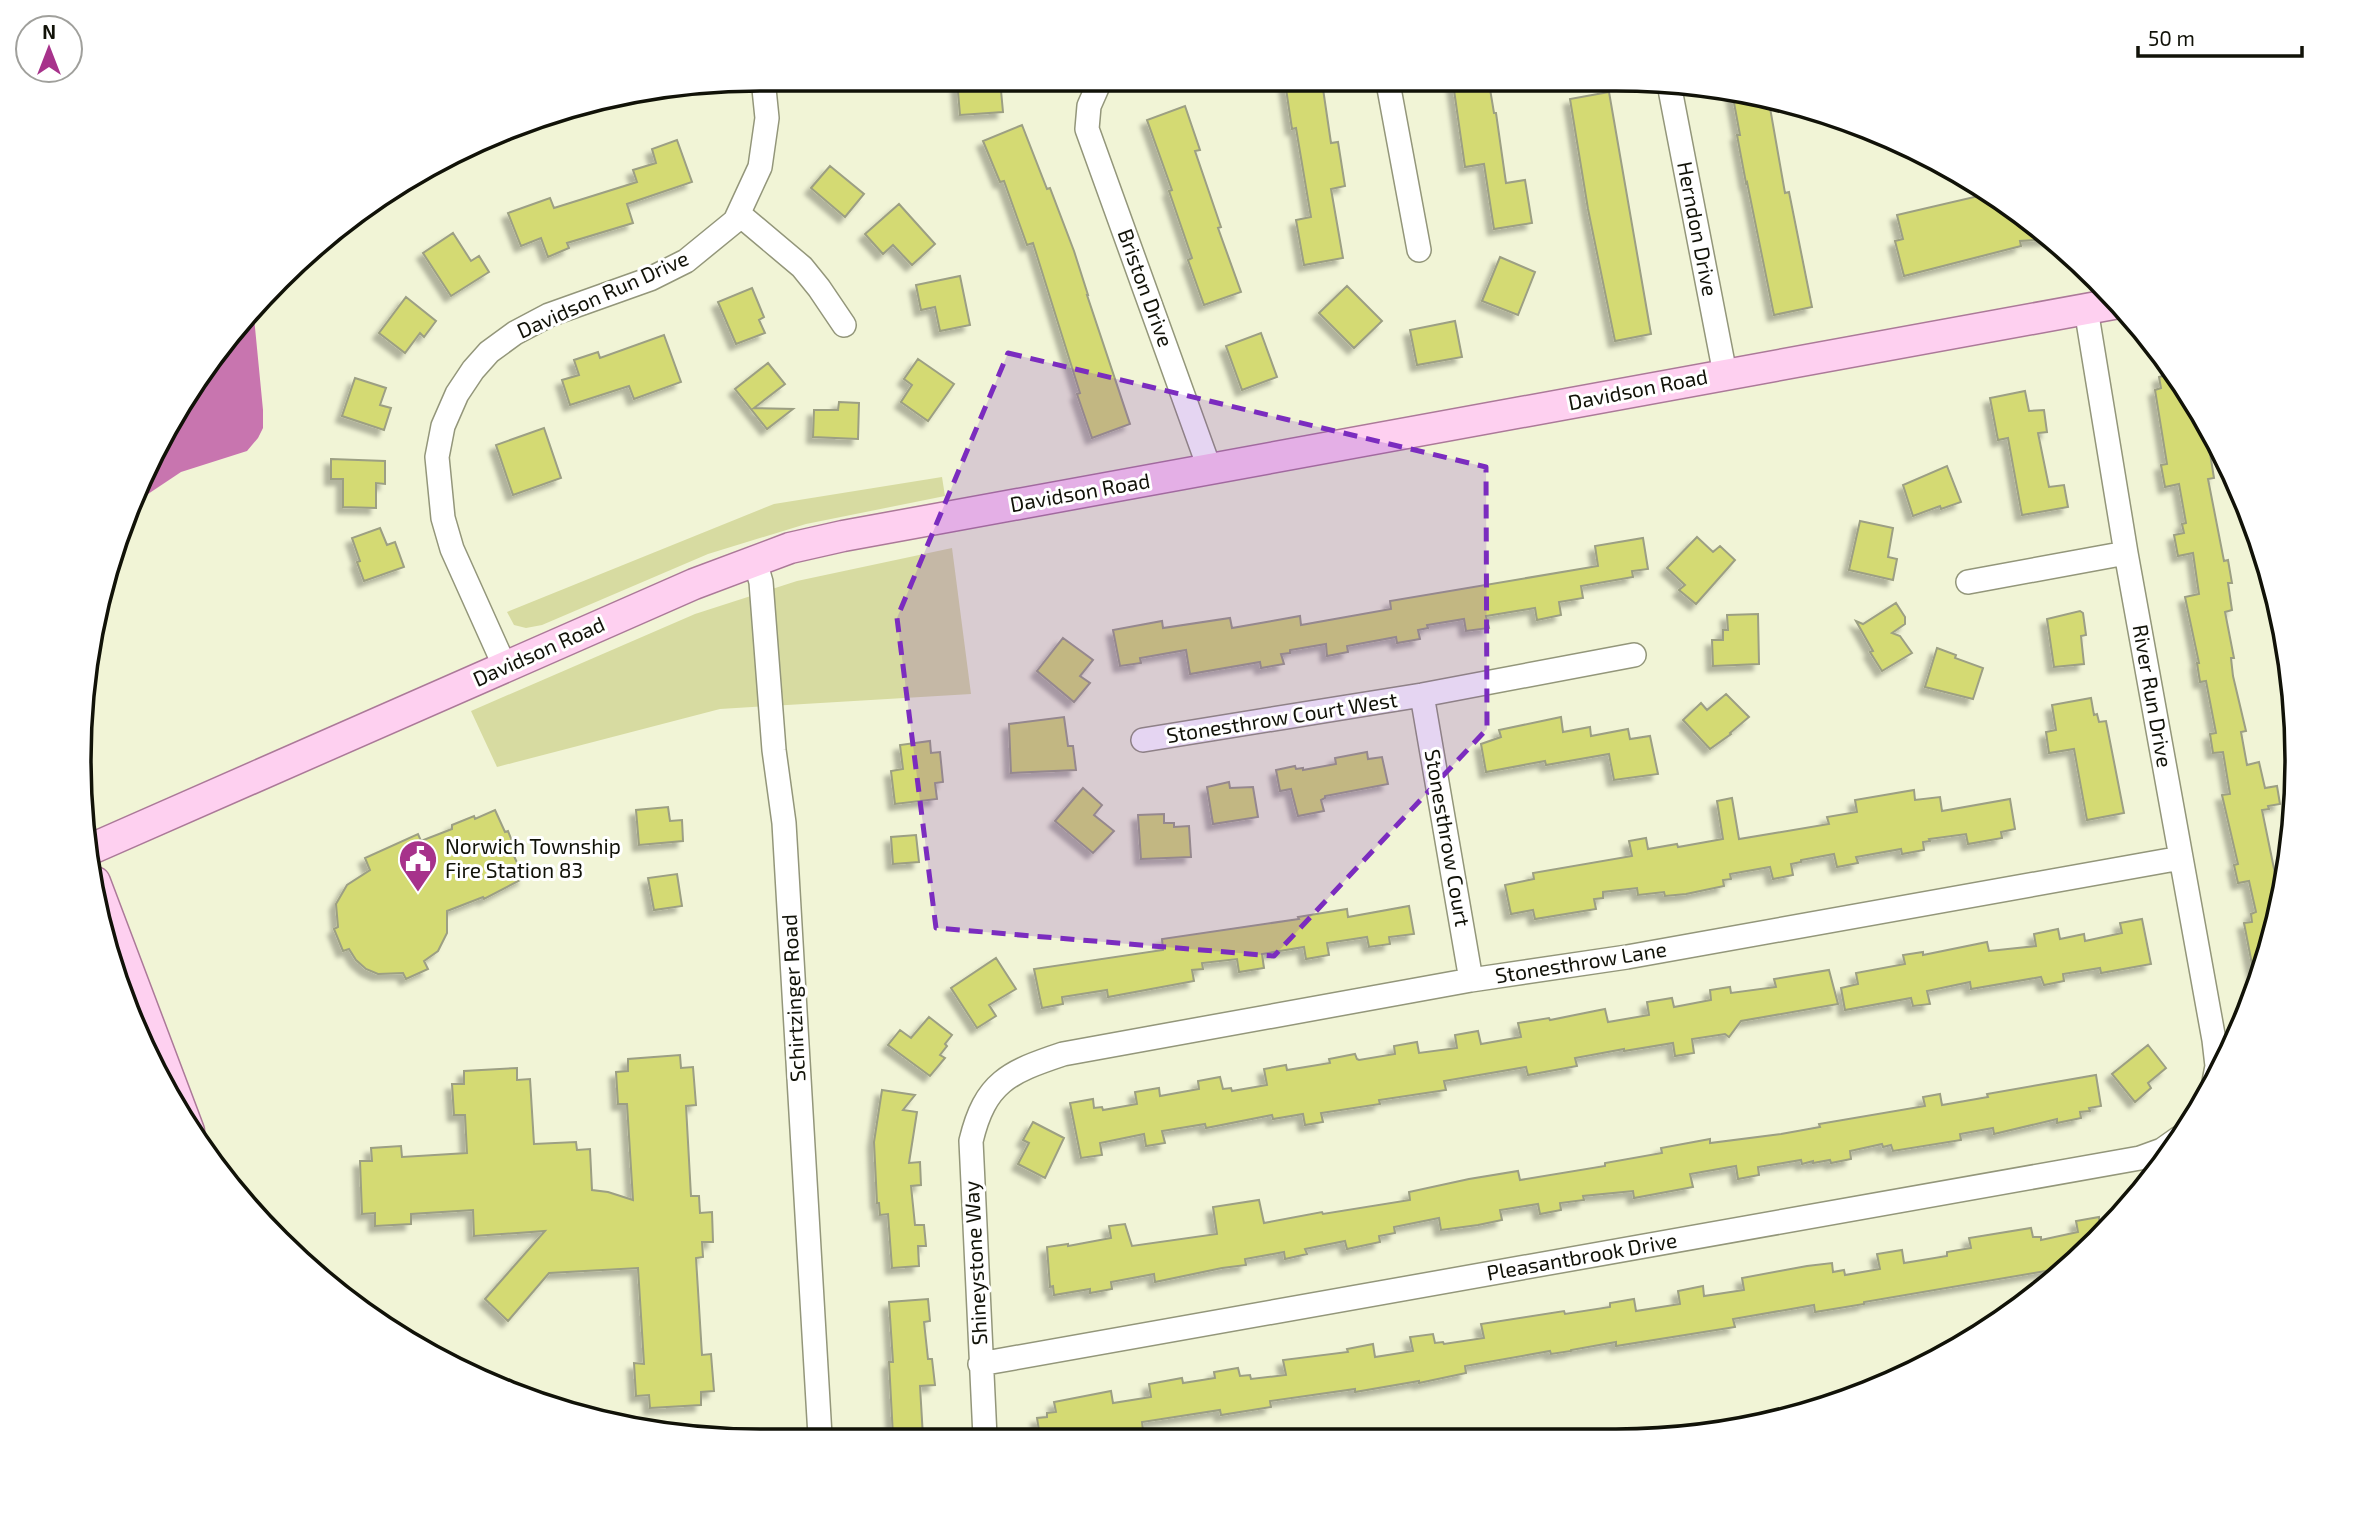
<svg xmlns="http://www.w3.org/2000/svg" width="2376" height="1520" font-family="'Exo 2',sans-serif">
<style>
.green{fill:#d7dba1}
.water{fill:#c875af}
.building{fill:#d4da73;stroke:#9c9f83;stroke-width:2;filter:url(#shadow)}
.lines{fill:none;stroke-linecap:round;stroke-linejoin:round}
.minor-casing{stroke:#93967a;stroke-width:26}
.major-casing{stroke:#ab7998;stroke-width:33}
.minor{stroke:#fff;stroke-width:23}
.major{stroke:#fed0f0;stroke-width:30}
.marked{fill:#7b2cbf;fill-opacity:0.2;stroke:#7b2cbf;stroke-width:5;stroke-dasharray:14 9;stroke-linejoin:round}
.labels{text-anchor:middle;stroke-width:6;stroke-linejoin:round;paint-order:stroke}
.street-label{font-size:21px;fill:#111208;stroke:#fff}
.poi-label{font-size:21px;fill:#111208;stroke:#fff;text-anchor:start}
.rim{fill:none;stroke:#111208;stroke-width:3.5}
</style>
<defs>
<filter id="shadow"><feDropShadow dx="-6" dy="6" stdDeviation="2" flood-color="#0004"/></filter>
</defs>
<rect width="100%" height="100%" fill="#f1f4d6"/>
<path class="green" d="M942,477L945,496L806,524L708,554L542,625L526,628L514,625L507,612L774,504Z
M952,548L971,694L720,709L497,767L471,711L695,614L797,581Z"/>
<path class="water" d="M253,307L263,410V428L258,438L247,451L181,472L136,502C150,475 165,447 180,420C185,409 197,400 197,387L219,346Z"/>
<path class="building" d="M957,80H1000L1003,112L960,115Z
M1285,82H1322L1331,143L1338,142L1345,186L1331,189L1343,258L1304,265L1296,220L1311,217L1296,128L1292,129Z
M1453,83H1489L1494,113H1496L1506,183L1525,180L1532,223L1494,229L1484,164L1465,167Z
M1609,92L1651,334L1615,341L1588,209L1570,99Z
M1732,92L1769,102L1785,193L1789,192L1812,307L1774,315L1747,182L1746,183L1737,135H1740Z
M1185,106L1200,150L1195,151L1221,227L1218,228L1241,292L1204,305L1188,260L1192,258L1169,191L1172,190L1147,120Z
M1022,125L1047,189L1050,188L1074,251L1088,295H1087L1130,424L1092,438L1077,394L1080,393L1033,243L1027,245L1004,181L1000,182L983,141Z
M677,140L692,182L627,204L633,223L567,243L569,248L548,257L541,238L521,246L508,213L550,198L554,208L637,182L633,170L656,163L652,149Z
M830,166L864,194L845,217L811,188Z
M1987,194L2031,220L2051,239L2020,241L2021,246L1904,276L1895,241L1903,239L1897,215Z
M899,204L935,244L912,265L893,245L883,254L865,234Z
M453,233L471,261L479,256L489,272L451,296L423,253Z
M1500,257L1535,272L1518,315L1482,301Z
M960,276L970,325L940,331L935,307L921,310L916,285Z
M1347,286L1382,321L1354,348L1319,313Z
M752,288L764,317L759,320L765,333L736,344L718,302Z
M406,297L436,321L424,337L420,333L405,353L379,333Z
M1455,321L1462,357L1417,365L1410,330Z
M1261,333L1277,377L1242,390L1226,346Z
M664,335L681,382L634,399L629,386L570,405L562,380L579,375L574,360L598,352L600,358Z
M918,359L954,384L928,421L901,402L912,385L904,379Z
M768,363L785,384L754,408L793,409L767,429L735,389Z
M2173,373L2206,420L2218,445L2209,447L2214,478L2208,479L2224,561L2228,560L2232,583H2228L2232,610L2225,612L2234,658H2231L2233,676L2246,731L2241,732L2247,765L2259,762L2265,788L2277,786L2280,804L2268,806L2269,809L2262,810L2280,898L2274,937L2256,985L2244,923L2252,922L2251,914L2256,912L2249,881L2238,883L2234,865L2238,864L2222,795L2230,794L2223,752L2213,753L2210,734L2216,733L2206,681L2200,682L2197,663H2199L2185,597L2199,594L2193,553L2178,556L2174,535L2184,533L2182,524L2186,523L2179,484L2165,487L2161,465L2167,464L2155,390L2161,388L2159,377Z
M355,378L386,388L380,405L391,408L384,430L342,416Z
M2025,391L2029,411L2044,410L2047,432L2038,433L2049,487L2064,485L2068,507L2022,515L2008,438L1998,440L1990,398Z
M839,402L859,403L858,439L813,437L814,410H838Z
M544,428L561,478L513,495L496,445Z
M331,459L385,461V484L376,483V508L343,507V479H331Z
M1947,466L1961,502L1941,509L1940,506L1913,516L1903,485Z
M1860,521L1893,528L1888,557L1897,559L1893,580L1849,570Z
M380,528L387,545L395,542L404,567L364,581L357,562L360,561L352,538Z
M1697,537L1713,552L1720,546L1735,560L1696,604L1679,590L1685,585L1667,568Z
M1643,538L1648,569L1632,571L1633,577L1581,586L1583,598L1559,602L1561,615L1537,620L1535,608L1486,616L1489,628L1466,631L1464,619L1427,625L1428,628L1418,630L1420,639L1397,643L1396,637L1347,646L1348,652L1327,656L1326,644L1290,650V653L1281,654L1284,664L1261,668L1260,662L1190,674L1186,650L1140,658L1141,663L1120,666L1113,630L1162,621L1163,628L1230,618L1232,628L1300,616L1301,625L1391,609L1390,601L1598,566L1595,546Z
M1896,603L1905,617V624L1892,633L1900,636L1912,653L1882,671L1870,652L1873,651L1856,621L1863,624Z
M2080,611L2083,613L2086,635L2081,636L2084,664L2054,667L2047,619Z
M1758,614L1759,664L1713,666L1712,640H1723V630H1728L1727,615Z
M1063,638L1093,660L1080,676L1090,683L1074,702L1037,671Z
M1937,648L1956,655L1955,658L1983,668L1973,699L1925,687Z
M1726,694L1749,717L1730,733L1731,734L1710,749L1683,720L1701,703L1707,710Z
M2091,698L2094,715L2097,714L2099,722L2106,721L2124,813L2087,820L2074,749L2049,753L2046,732L2056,730L2052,705Z
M1064,717L1068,746H1073L1076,770L1011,773L1009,724Z
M1561,717L1563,732L1590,727L1591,736L1628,729L1630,739L1650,736L1658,774L1614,780L1609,754L1546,765L1545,761L1486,772L1481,744L1501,737L1499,730Z
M930,741L931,753L940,752L943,782L935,783L937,799L895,804L891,771L903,769L900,745Z
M1367,752L1368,759L1382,757L1388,784L1325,796V798L1321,800L1324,811L1298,816L1291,789L1280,791L1276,770L1295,766L1296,769L1303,768V770L1336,764L1335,758Z
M1229,782L1230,788L1253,787L1258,817L1213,824L1207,787Z
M1083,788L1102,805L1094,815L1114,831L1093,853L1055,821Z
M1914,790L1915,800L1940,797L1942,811L2010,799L2015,829L2001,832L2002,838L1968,844L1966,834L1929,839L1930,841L1923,842L1924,850L1902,854L1901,849L1856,857L1858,863L1837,867L1834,854L1801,860V862L1791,864L1793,875L1773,879L1770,867L1730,874L1731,879L1723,880L1724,886L1686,894L1665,896L1664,892L1638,895L1637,888L1603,892V898L1594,899L1596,909L1535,919L1533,910L1511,914L1505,885L1534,879L1533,873L1632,856L1629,841L1646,838L1648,849L1677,844L1678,847L1723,839L1717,801L1732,798L1739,839L1829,824L1827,817L1857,812L1855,800Z
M668,807L670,821L682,820L683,841L639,845L636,810Z
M495,810L505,832L508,831L517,854L514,856L524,878L484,899L483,897L447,911V933L438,951L424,961L428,969L406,979L403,973L378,974L366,969L356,960L349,949L343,951L334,929L338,927L336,904L347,885L370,870L365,858L418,834L421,841L452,829V825L474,816L475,819Z
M1164,814V823H1174V827L1189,826L1191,857L1141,859L1138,815Z
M916,835L919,862L893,864L891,837Z
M677,874L682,906L654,910L648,878Z
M1409,906L1414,934L1389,937L1390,944L1369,947L1367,937L1327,943L1329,955L1306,959L1304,947L1262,954L1264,968L1239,972L1237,959L1202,963L1203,969L1192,970L1194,981L1108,997L1107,990L1062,997L1063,1004L1042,1008L1034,969L1163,950L1162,939L1299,919L1298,917L1347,909L1348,917Z
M2142,919L2151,964L2101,973L2100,968L2063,974L2064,981L2044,985L2041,977L1971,989L1970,982L1927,991L1930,1004L1913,1006L1911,998L1845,1010L1841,988L1858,984L1856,973L1905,964L1903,955L1923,952V955L1987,942L1989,951L2036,946L2034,934L2058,929L2060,939L2084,934L2085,941L2122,933L2120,923Z
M996,958L1016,989L989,1005L996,1016L977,1028L951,988Z
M1829,970L1838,1004L1741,1021L1729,1037L1725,1034L1692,1039L1694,1053L1675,1056L1673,1043L1624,1051V1049L1575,1058L1577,1066L1528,1075L1526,1067L1444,1081L1446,1090L1379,1100L1380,1104L1321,1113L1323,1122L1305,1125L1303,1114L1273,1119L1272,1115L1206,1128L1205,1124L1162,1131L1165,1143L1146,1146L1144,1134L1100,1143L1102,1155L1081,1158L1070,1103L1093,1099L1094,1108L1102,1107L1103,1110L1137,1104L1135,1092L1159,1088L1160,1096L1199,1089L1198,1081L1220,1077L1223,1089L1231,1088L1232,1091L1267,1085L1264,1069L1286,1065L1287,1070L1330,1063L1329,1059L1355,1054L1357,1059L1359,1060L1395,1054L1394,1046L1417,1042L1419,1053L1457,1048L1455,1035L1478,1031L1481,1044L1521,1037L1518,1023L1549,1018L1550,1020L1605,1009L1608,1022L1649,1015L1647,1002L1672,998L1674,1007L1711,1000L1710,990L1730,987L1731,993L1776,987L1774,979Z
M929,1017L952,1035L945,1044L947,1046L940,1055L945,1058L930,1076L888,1045L900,1030L911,1038Z
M2148,1045L2166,1068L2148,1083L2151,1088L2135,1102L2112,1074Z
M680,1055L681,1068L693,1067L696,1105L686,1106L691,1196H699L700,1213L712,1212L713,1242H702L703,1257L696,1258L702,1355L711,1354L714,1391L701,1392V1405L650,1408L649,1395L636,1396L634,1363L644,1364L638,1268L549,1273L508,1321L485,1299L545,1231L474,1236L473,1210L411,1214V1224L375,1226V1213L362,1214L360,1161H372L371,1148L401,1146L402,1157L467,1153L465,1115H454L452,1084H464V1071L517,1068V1080L530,1079L534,1144L576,1142L577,1150L590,1149L592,1190L608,1192L633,1200L627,1104H618L616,1072L628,1071V1059Z
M2096,1075L2101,1106L2089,1108L2090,1111L2080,1112L2081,1118L2057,1123V1119L1994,1134L1993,1128L1960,1134L1961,1140L1893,1151L1891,1145L1883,1147L1882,1144L1850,1151L1851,1159L1831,1163L1830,1160L1813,1163V1161L1802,1164L1801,1160L1758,1167L1759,1175L1738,1179L1736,1166L1690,1174L1693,1187L1634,1198L1633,1191L1583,1196L1584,1200L1560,1203L1561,1210L1540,1214L1538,1204L1500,1210L1502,1220L1478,1225L1441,1230L1439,1218L1394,1227L1395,1233L1379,1236L1380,1242L1347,1249L1345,1241L1305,1249L1307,1254L1285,1259L1284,1252L1245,1259L1246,1265L1222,1268L1155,1282L1154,1274L1111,1282L1112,1289L1090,1293V1289L1054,1295L1053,1286L1050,1287L1047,1247L1068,1244V1246L1111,1238L1109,1226L1125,1224L1132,1246L1217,1234L1213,1207L1259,1200L1264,1223L1322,1212L1323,1214L1410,1200L1409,1192L1469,1179L1518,1171L1520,1180L1605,1166V1163L1662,1153L1661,1148L1710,1139V1143L1781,1134L1820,1127L1819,1124L1925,1106L1923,1097L1940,1094L1942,1105L1988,1097L1987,1094Z
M882,1090L915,1095L903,1110L917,1112L909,1163L920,1162L921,1185L911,1186L915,1225H924L926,1246H918L919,1266L892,1268L888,1214L880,1215L879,1203H877L874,1142Z
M1033,1122L1064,1138L1045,1178L1018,1164L1029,1143L1023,1140Z
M2099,1217L2100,1228L2104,1227L2063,1268L1864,1302V1304L1815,1312L1814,1305L1733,1319L1735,1327L1685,1335L1616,1346V1342L1571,1350V1351L1551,1354L1550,1351L1465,1366L1466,1373L1419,1383V1381L1355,1392V1389L1270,1401L1271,1407L1221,1415L1220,1410L1142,1422L1143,1430L1107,1435V1437H1040L1037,1418L1047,1417V1413L1056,1412L1054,1402L1111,1391L1113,1403L1151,1397L1149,1384L1182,1378L1183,1383L1215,1378L1214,1372L1238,1368L1240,1376L1250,1375L1251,1379L1286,1375L1283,1360L1348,1352L1347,1349L1373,1344L1375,1357L1413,1351L1410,1337L1433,1334L1435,1343L1443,1342L1444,1344L1484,1338L1481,1324L1564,1311L1565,1314L1610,1307V1303L1634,1299L1636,1311L1680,1304L1678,1291L1703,1286L1704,1296L1744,1290L1742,1278L1807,1266L1832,1263L1833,1272L1844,1270L1845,1275L1880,1269L1877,1254L1902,1250L1904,1263L1947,1256V1252L1971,1248L1969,1238L2031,1228L2033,1237H2041V1240L2078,1232L2076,1221Z
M928,1299L930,1321L924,1322L928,1359H932L935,1385L920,1386L923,1437L893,1436L889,1362H893L889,1302Z"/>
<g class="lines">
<g class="minor-casing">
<path id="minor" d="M1100,81L1089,106L1087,129L1210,470
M1388,83L1419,250
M1669,84L1725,374
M739,214L802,267L819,288L844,325
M2086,309L2126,553L2214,1040L2217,1066L2214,1082
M755,561L761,582L774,750L784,823L820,1436
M1968,582L2126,553
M505,667L452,549L443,518L437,457L443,426L457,394L473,370L489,352L515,333L549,315L650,279L686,261L735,221L760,167L767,118L763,79
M1422,695L1471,980
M1143,740L1422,695L1634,655
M980,1364L2140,1158L2162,1150L2179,1138
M985,1437L971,1141C985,1082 1009,1072 1063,1054L1471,980L1627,957L2181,858"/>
</g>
<g class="major-casing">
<path id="major" d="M91,849L694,584L790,548L843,536L2119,303
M95,882L189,1131"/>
</g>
<use href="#minor" class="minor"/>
<use href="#major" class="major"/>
</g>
<path class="marked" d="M1008,353L1486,467L1487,729L1274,956L936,928L897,618Z"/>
<defs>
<g id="civic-pin" transform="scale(2.0125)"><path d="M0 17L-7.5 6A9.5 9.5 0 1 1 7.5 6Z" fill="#a7328b" stroke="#fff"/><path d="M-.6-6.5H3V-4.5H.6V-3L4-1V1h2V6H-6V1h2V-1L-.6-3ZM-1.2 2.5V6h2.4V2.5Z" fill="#fff"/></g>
</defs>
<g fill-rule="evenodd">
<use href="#civic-pin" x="418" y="859"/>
</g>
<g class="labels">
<g class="street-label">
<text transform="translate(1697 229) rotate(79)" y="7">Herndon Drive</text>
<text transform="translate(1145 288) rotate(70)" y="7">Briston Drive</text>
<text transform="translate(603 295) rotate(-24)" y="7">Davidson Run Drive</text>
<text transform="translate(1638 390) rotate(-11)" y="7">Davidson Road</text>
<text transform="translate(1080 493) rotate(-10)" y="7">Davidson Road</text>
<text transform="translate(539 652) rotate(-24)" y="7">Davidson Road</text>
<text transform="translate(2152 696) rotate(80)" y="7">River Run Drive</text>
<text transform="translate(1282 718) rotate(-9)" y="7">Stonesthrow Court West</text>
<text transform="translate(1447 838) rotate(80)" y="7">Stonesthrow Court</text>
<text transform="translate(1581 963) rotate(-9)" y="7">Stonesthrow Lane</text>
<text transform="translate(794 998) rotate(-93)" y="7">Schirtzinger Road</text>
<text transform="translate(1582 1257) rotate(-10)" y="7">Pleasantbrook Drive</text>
<text transform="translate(976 1263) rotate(-93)" y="7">Shineystone Way</text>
</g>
<g class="poi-label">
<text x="445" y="854">Norwich Township<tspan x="445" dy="24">Fire Station 83</tspan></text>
</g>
</g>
<path d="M0 0H2376V1520H0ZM760 91H1616A669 669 0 0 1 2285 760V760A669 669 0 0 1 1616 1429H760A669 669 0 0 1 91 760V760A669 669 0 0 1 760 91Z" fill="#fff" fill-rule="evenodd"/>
<path class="rim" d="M760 91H1616A669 669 0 0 1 2285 760V760A669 669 0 0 1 1616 1429H760A669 669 0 0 1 91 760V760A669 669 0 0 1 760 91Z"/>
<g transform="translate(49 49)"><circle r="33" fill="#ffffff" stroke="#a0a09c" stroke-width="2"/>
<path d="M0-5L12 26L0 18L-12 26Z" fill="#a7328b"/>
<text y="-10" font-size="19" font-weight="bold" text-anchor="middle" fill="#111208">N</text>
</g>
<path d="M2138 46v10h164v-10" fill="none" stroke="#111208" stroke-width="3.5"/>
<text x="2148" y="46" font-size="21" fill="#111208" stroke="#ffffff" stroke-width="5" paint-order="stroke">50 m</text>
</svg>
